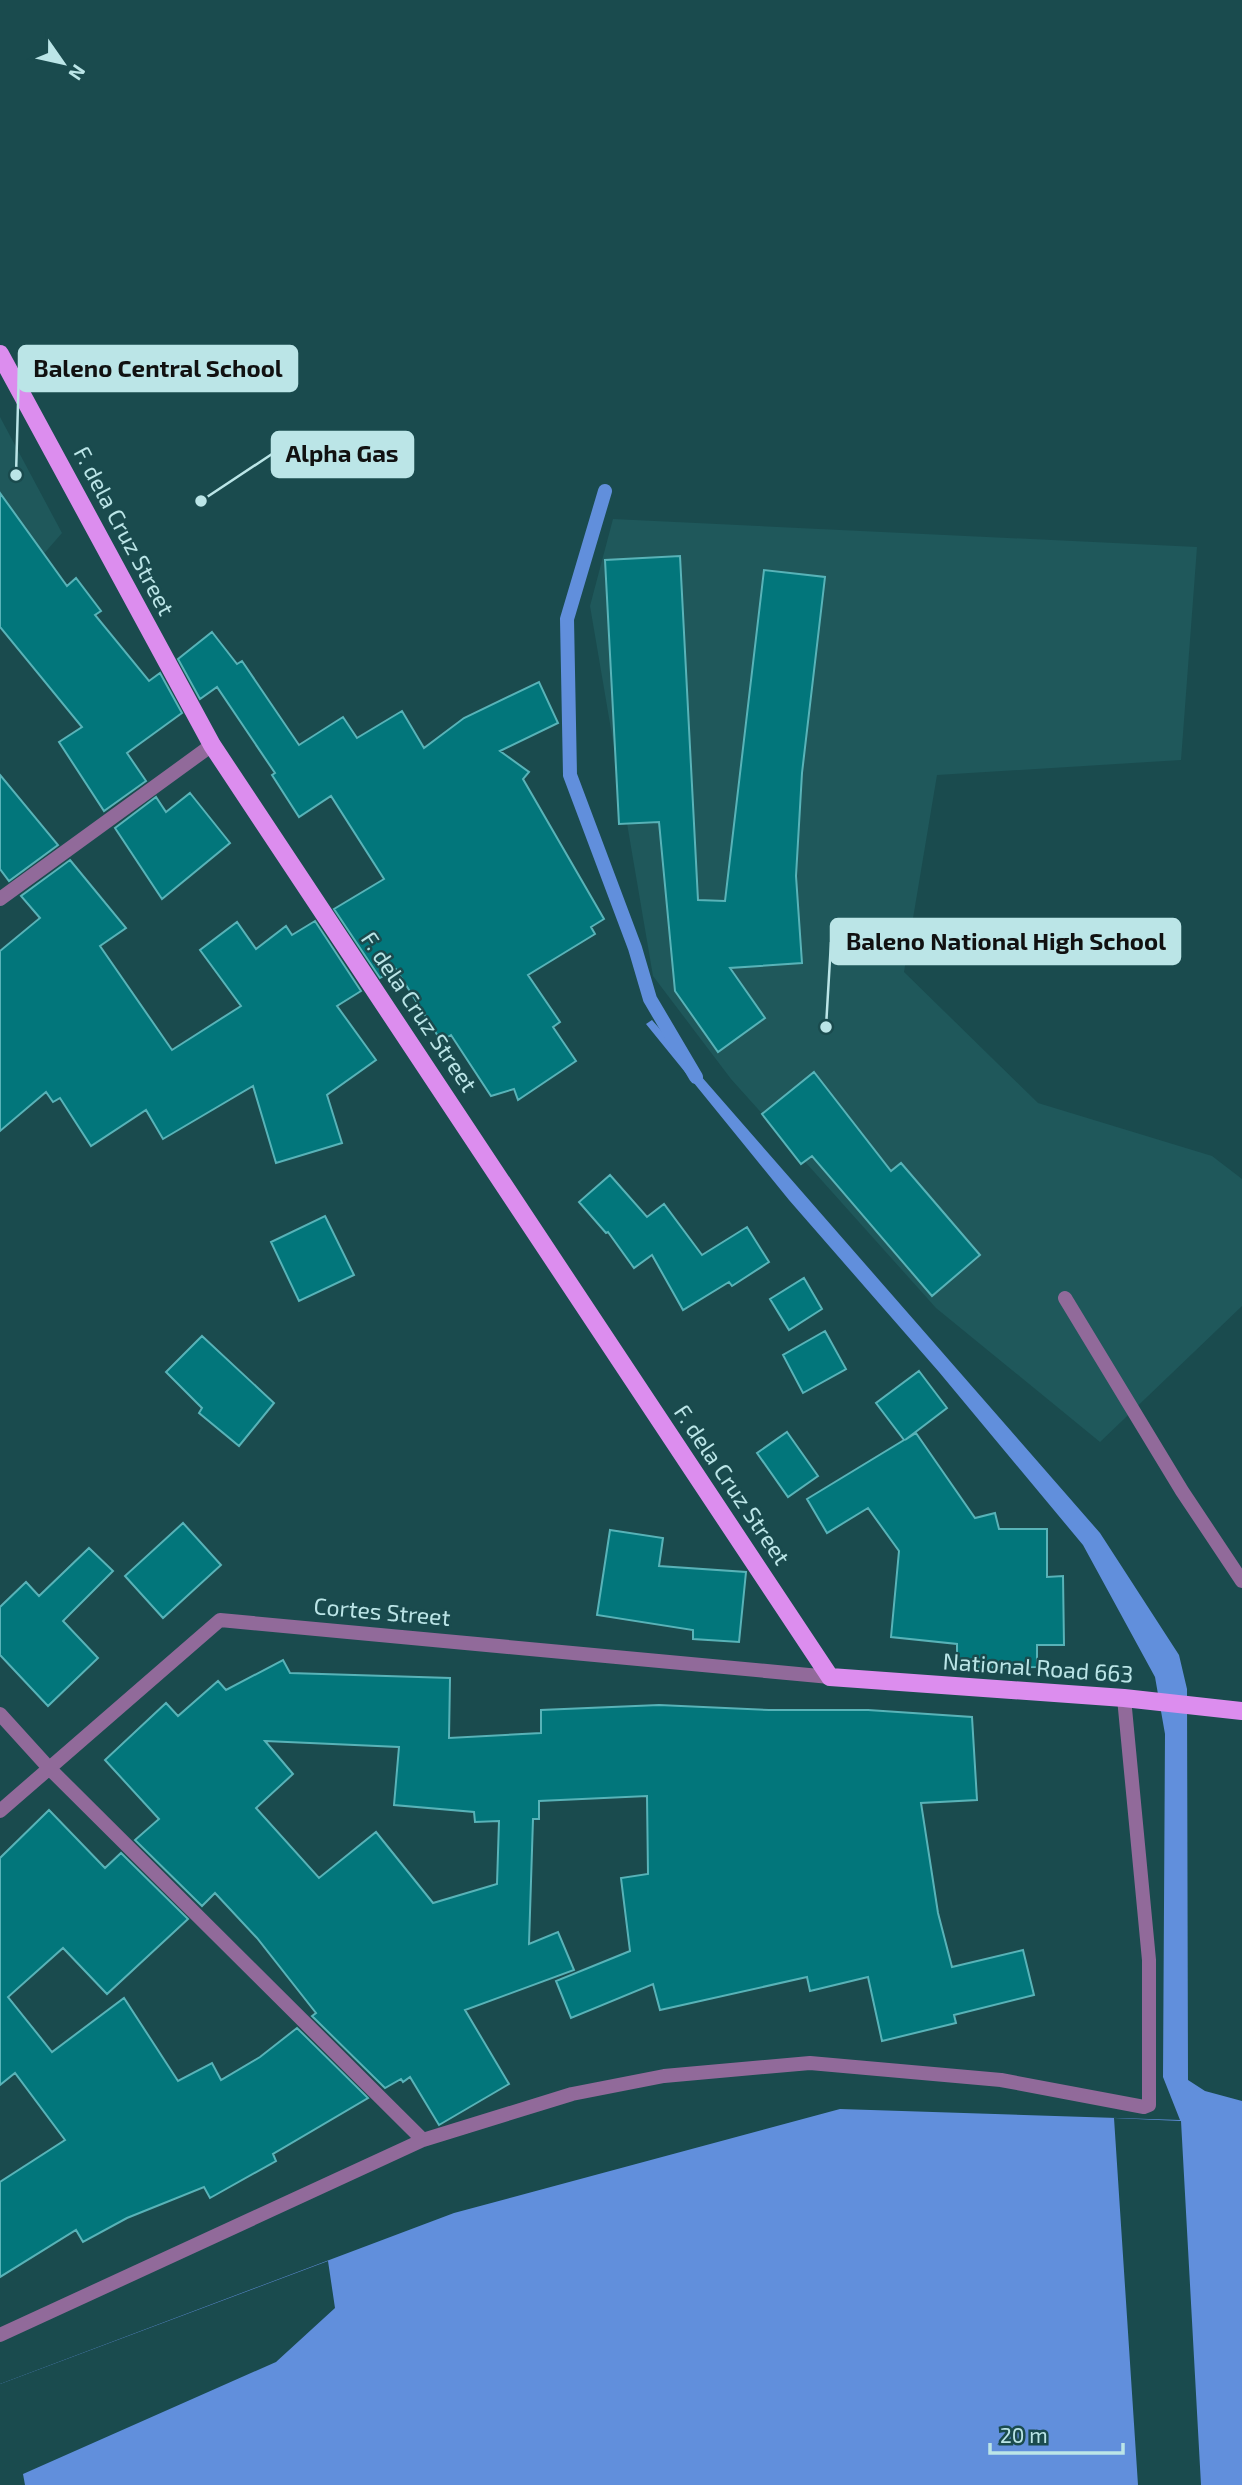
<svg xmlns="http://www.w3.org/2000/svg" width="1242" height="2485" font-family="'Exo 2',sans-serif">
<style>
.built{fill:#1f585b}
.water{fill:#618fdc}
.pier{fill:#1a4b4e}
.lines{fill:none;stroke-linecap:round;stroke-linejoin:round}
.stream{stroke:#618fdc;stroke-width:14}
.building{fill:#02767b;stroke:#58b3b8;stroke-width:2;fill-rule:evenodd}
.lane{stroke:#916a9a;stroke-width:14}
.street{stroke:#916a9a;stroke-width:14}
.primary{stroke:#dc8dee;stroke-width:18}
.labels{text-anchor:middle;stroke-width:5;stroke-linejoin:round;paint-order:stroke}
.street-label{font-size:23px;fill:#bbe5e7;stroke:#1a4b4e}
.leader{fill:none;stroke:#bbe5e7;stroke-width:2.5}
.callout-dot{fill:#bbe5e7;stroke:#1a4b4e;stroke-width:2.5}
.callout{fill:#bbe5e7;stroke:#bbe5e7;stroke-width:2.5}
.callout-label{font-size:24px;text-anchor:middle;font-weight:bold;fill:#111}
</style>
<rect width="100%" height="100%" fill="#1a4b4e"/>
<path class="built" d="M0,417L62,533L0,604Z
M613,519L1197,547L1181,760L937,775L904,972L1038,1103L1212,1156L1242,1179V1306L1100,1442L936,1308L731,1079L653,976L590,606Z"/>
<path class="water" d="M652,1020L1100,1533L1179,1655L1187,1689L1188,2080L1205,2091L1242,2101V2485H0V2384L454,2213L840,2109L1180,2120L1163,2077L1165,1734L1155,1677L1083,1545L939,1372L789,1200L646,1024Z"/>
<path class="pier" d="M1114,2118L1181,2121L1201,2485H1138Z
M328,2261L335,2308L276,2362L23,2474L25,2485H0V2384Z"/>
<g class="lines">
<path class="stream" d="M605,491L567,619L570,775L635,948L650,999L696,1077"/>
</g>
<path class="building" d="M0,493L67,586L76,578L101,611L95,615L149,681L160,673L182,713L127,753L146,781L104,811L59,742L82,727L0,627Z
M680,556L698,900L725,901L764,570L825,577L802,773L796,876L802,963L730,968L765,1018L718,1052L675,991L659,822L619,824L605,560Z
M212,632L237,664L242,661L299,745L343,717L357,738L402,711L424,748L464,718L539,682L558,723L500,751L529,772L523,779L604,919L591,927L595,934L528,975L560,1022L553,1027L576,1061L518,1100L514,1089L491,1096L451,1035L441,1041L396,969L380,978L334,909L384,879L331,796L299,817L272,775L275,773L217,687L200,699L178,659Z
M0,775L58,845L9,881L0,869Z
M190,793L230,843L162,899L115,828L156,797L166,812Z
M70,860L126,928L100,946L172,1050L241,1006L200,950L237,922L256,949L286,926L292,935L315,921L361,991L337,1006L376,1060L327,1095L342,1143L276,1163L253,1086L163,1139L146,1110L91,1146L60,1098L53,1102L46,1092L0,1131V951L40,918L21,896Z
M814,1072L891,1171L901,1163L980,1255L932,1296L812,1156L801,1164L762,1114Z
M610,1175L647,1217L664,1204L702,1255L747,1227L769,1262L732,1286L729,1282L683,1310L652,1255L634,1268L608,1232L606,1233L579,1202Z
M325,1216L354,1275L299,1301L271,1242Z
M804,1278L822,1309L789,1330L770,1299Z
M825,1331L846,1369L803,1393L783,1355Z
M202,1336L274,1403L239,1446L199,1413L202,1408L166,1372Z
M919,1371L947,1408L905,1440L916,1433L975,1518L995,1513L999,1529H1047V1577L1063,1576L1064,1645H1037V1667L957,1668V1644L891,1637L899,1551L868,1508L827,1533L807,1499L904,1440L876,1403Z
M787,1432L818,1476L788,1497L757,1453Z
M183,1523L221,1565L163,1618L125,1576Z
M610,1530L663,1538L659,1566L746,1572L739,1642L693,1639V1630L597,1615Z
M89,1548L113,1571L63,1621L98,1658L48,1706L0,1655V1607L26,1582L39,1596Z
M283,1660L290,1673L450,1678L449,1738L541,1733V1710L659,1705L769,1710H868L972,1717L977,1800L921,1803L938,1913L952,1967L1023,1950L1034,1995L954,2015L956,2023L882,2041L868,1977L810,1991L807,1977L660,2010L653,1984L571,2018L556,1981L630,1951L621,1878L648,1874L647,1796L539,1801V1819H533L529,1944L558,1932L574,1970L465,2010L509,2084L439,2125L410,2077L403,2082L401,2079L385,2088L312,2016L316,2013L257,1938L215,1893L202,1906L135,1840L159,1819L105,1760L166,1703L178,1716L218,1681L226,1690ZM265,1741L399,1747L394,1805L474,1812L475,1822L499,1821L497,1884L433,1903L376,1832L319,1878L256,1808L293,1774Z
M49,1810L105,1868L121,1853L188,1919L107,1994L63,1948L8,1997L52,2052L124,1998L178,2081L212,2063L221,2080L260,2057L297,2028L368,2098L273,2154L276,2161L210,2198L204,2187L127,2218L83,2242L76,2230L0,2277V2182L65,2140L15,2073L0,2085V1858Z"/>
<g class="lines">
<path class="lane" d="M1065,1298L1182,1491L1242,1581"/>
<path class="street" d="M0,899L212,745
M0,1714L49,1768L423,2140L0,2335
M0,1811L220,1620L830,1677
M423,2140L572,2094L664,2076L810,2063L1001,2080L1144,2107L1149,2105V1960L1124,1698"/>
<path class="primary" d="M0,354L212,745L830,1677L1124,1698L1242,1711"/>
</g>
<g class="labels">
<g class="street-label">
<text transform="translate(124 531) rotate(62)" y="8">F. dela Cruz Street</text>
<text transform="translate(419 1012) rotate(56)" y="8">F. dela Cruz Street</text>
<text transform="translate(732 1485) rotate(56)" y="8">F. dela Cruz Street</text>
<text transform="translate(382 1612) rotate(5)" y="8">Cortes Street</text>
<text transform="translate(1038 1668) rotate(4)" y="8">National Road 663</text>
</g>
</g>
<path class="leader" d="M16 475L19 368M201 501L272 454M826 1027L831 942"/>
<g class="callout-dot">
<circle cx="16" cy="475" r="7"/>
<circle cx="201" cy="501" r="7"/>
<circle cx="826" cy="1027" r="7"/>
</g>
<g class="callout">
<rect x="19" y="346" width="278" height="45" rx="7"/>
<rect x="272" y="432" width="141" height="45" rx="7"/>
<rect x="831" y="919" width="349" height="45" rx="7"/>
</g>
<g class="callout-label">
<text x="158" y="377">Baleno Central School</text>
<text x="342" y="462">Alpha Gas</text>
<text x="1006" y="950">Baleno National High School</text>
</g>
<g transform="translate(63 63) rotate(124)" stroke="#1a4b4e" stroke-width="5" paint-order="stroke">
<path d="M0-5L12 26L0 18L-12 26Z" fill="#bbe5e7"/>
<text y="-10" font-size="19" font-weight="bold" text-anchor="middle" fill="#bbe5e7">N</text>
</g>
<path d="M990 2443v10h133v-10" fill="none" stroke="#bbe5e7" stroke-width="3.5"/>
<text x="1000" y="2443" font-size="21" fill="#bbe5e7" stroke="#1a4b4e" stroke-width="5" paint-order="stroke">20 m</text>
</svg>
